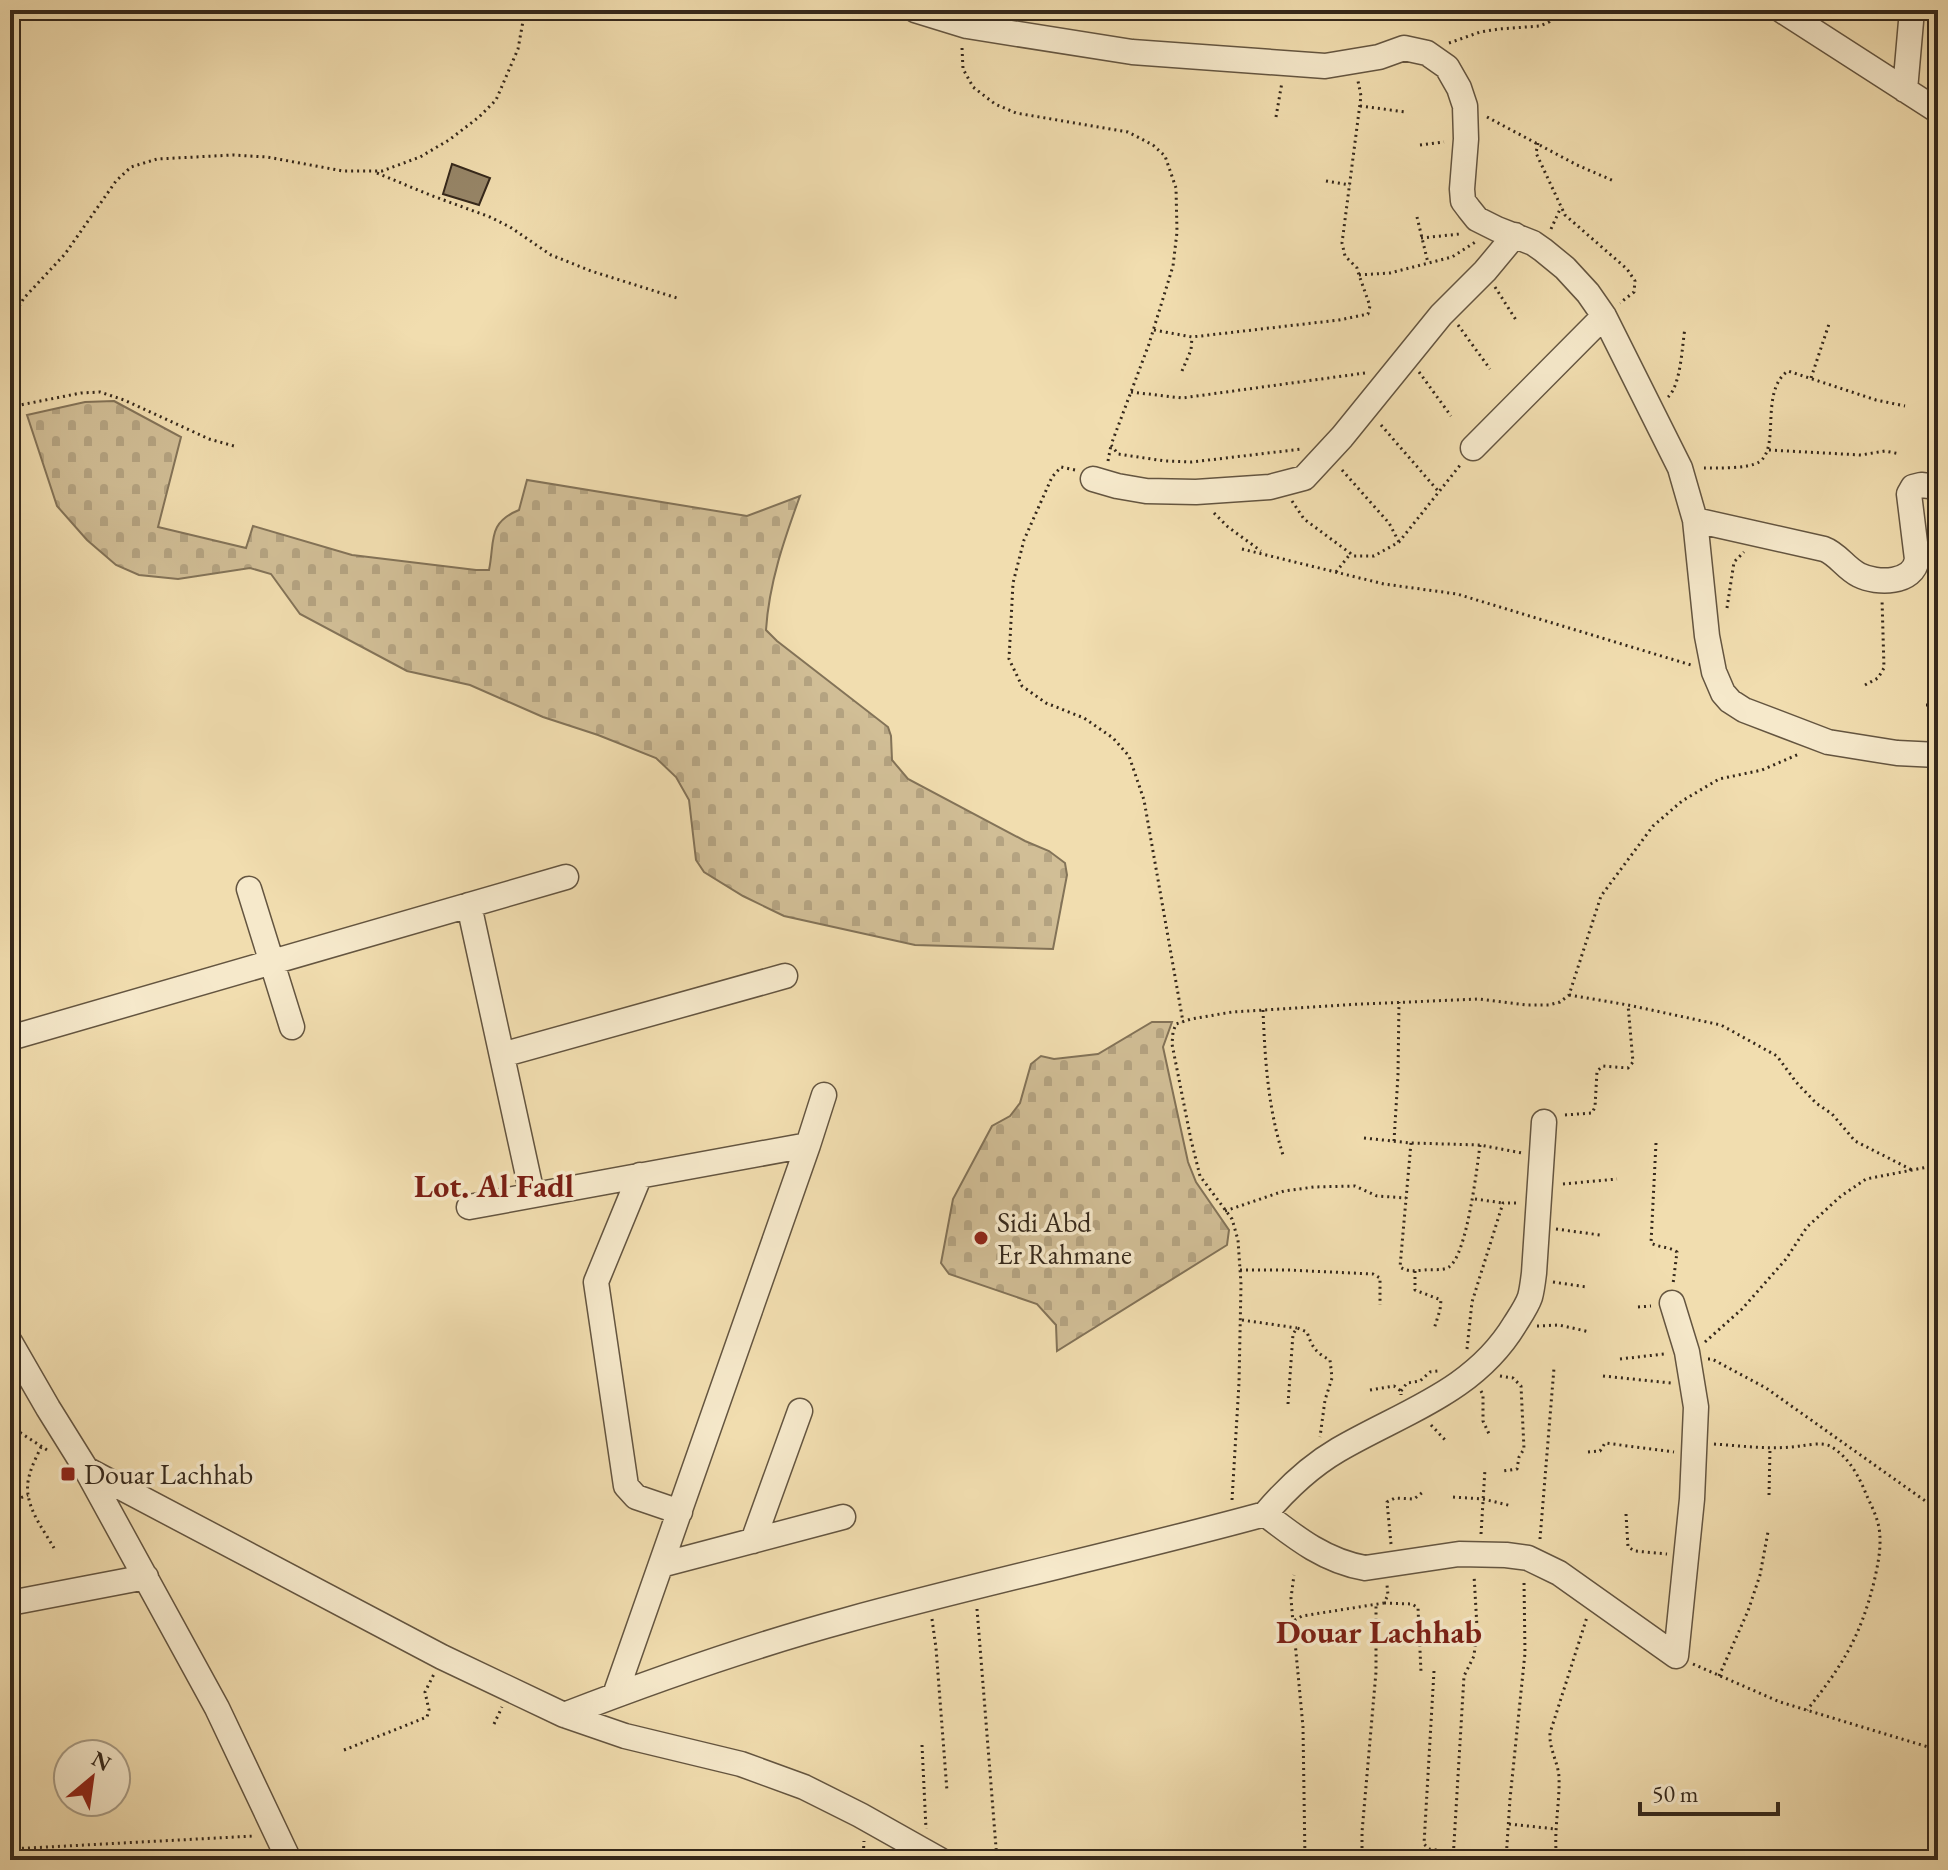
<svg xmlns="http://www.w3.org/2000/svg" width="1948" height="1870" font-family="'EB Garamond',serif">
<style>
.cemetery{fill:url(#cemetery-stones);stroke:#837358;stroke-width:2}
.building{fill:#978668;stroke:#35281b;stroke-width:2}
.lines{fill:none;stroke-linecap:round;stroke-linejoin:round}
.minor-casing{stroke:#645540;stroke-width:27}
.path{stroke:#35281b;stroke-width:3;stroke-dasharray:2 4;stroke-linecap:butt}
.minor{stroke:#f6e9cb;stroke-width:24}
.poi-dot{fill:#8f2418;stroke:#f6e9cb;stroke-width:3}
.labels{text-anchor:middle;stroke-width:7;stroke-linejoin:round;paint-order:stroke}
.poi-label{font-size:28px;fill:#35281b;stroke:#f6e9cb;text-anchor:start}
.quarter-label{font-size:32px;font-weight:bold;fill:#7a1f14;stroke:#f6e9cb}
</style>
<defs>
<pattern id="cemetery-stones" width="16" height="16" patternUnits="userSpaceOnUse" patternTransform="scale(2)"><rect width="16" height="16" fill="#d1be96"/><path d="M2 7V4a2 2 0 0 1 4 0v3zM10 15v-3a2 2 0 0 1 4 0v3z" fill="#b4a381"/></pattern>
</defs>
<rect width="100%" height="100%" fill="#f1ddaf"/>
<filter id="stains"><feTurbulence type="fractalNoise" baseFrequency=".0025" numOctaves="4"/><feColorMatrix values="0 0 0 0 .2 0 0 0 0 .09 0 0 0 0 .02 0 0 0 .5 -.17"/></filter>
<radialGradient id="worn" r=".72"><stop offset=".6" stop-color="#630" stop-opacity="0"/><stop offset="1" stop-color="#630" stop-opacity=".3"/></radialGradient>
<path class="cemetery" d="M114,401L181,437L158,527L246,548L253,526L352,555L476,570H489C495,541 487,523 519,510L527,480L747,516L800,496C784,540 769,583 766,630L777,641L888,727L891,736L892,760L908,779L1025,841L1049,851L1065,863L1067,875L1053,949L915,945L784,916L743,896L704,872L696,860L689,800L676,777L656,758L598,735L543,717L470,685L407,671L300,614L271,574L250,568L178,579L139,575L116,565L87,540L57,506L27,415L85,402Z
M1152,1022H1172L1163,1047L1188,1162L1196,1182L1229,1230L1227,1245L1057,1351L1056,1325L1037,1304L949,1274L941,1263L953,1199L992,1126L1010,1116L1020,1103L1031,1064L1041,1056L1054,1059L1098,1054Z"/>
<path class="building" d="M452,164L490,178L479,205L443,194Z"/>
<g class="lines">
<g class="minor-casing">
<path id="minor" d="M915,10L967,26L1132,52L1325,66L1379,57L1404,48L1427,53L1447,67L1459,88L1465,106L1466,139L1462,189L1463,201L1469,209L1477,219L1497,229L1533,243L1543,250L1565,268L1588,293L1604,316L1680,468L1695,520L1707,636L1714,672L1723,693L1730,701L1744,710L1828,742L1897,753L1938,755
M1781,10L1938,111
M1905,90L1912,10
M1473,448L1604,316
M1093,479L1117,486L1146,491L1196,492L1270,487L1304,478L1342,437L1441,315L1485,271L1515,235
M1695,520L1824,549C1838,554 1845,568 1859,575C1877,584 1914,584 1917,559L1909,494L1913,487L1921,485L1938,487
M249,889L292,1027
M469,905L532,1194
M10,1038L566,877
M502,1055L785,976
M640,1175L596,1282L626,1486L636,1497L680,1512
M469,1207L808,1145L824,1095
M10,1342L48,1408L86,1469L217,1708L289,1860
M86,1469L442,1657L564,1715C657,1679 751,1646 847,1620C985,1582 1126,1552 1265,1514C1296,1538 1325,1561 1365,1568L1459,1554L1506,1555L1528,1558L1559,1573L1676,1656L1692,1499L1696,1407L1687,1352L1672,1303
M1265,1514C1287,1488 1309,1467 1338,1450C1403,1412 1474,1392 1515,1324C1520,1316 1527,1306 1530,1297C1532,1290 1533,1281 1534,1273L1544,1122
M753,1541L800,1411
M661,1565L843,1517
M10,1603L146,1577
M615,1695L808,1145
M564,1715L625,1736L741,1764L804,1787L860,1815L940,1860"/>
</g>
<path class="path" d="M1449,43L1480,32L1499,29L1540,26L1549,22L1558,10
M962,48L963,69L973,87L995,104L1016,113L1128,132L1153,145L1165,156L1176,188L1177,232L1173,266L1149,344L1111,445L1118,454L1165,461L1192,462L1302,449
M1360,106L1406,112
M1276,117L1282,82
M1487,117L1577,165L1614,181
M1538,143L1536,153L1565,215L1627,269L1635,281L1634,292L1620,303
M1420,145L1444,142
M377,173L430,195L490,217L510,227L551,255L591,271L677,298
M1326,181L1350,185
M1417,217L1428,263
M1551,229L1561,207
M1421,238L1460,234
M1359,275L1390,273L1452,257L1477,241
M1495,287L1516,320
M1458,325L1490,369
M10,328L12,318L24,298L65,254L116,181L131,167L157,159L233,155L267,157L343,171H382L420,157L449,140L479,117L496,100L518,49L525,10
M1154,330L1192,337L1339,320L1368,314L1370,306L1359,275L1357,268L1345,256L1342,243L1361,96L1358,81
M1182,371L1191,350L1192,337
M1419,372L1451,416
M1811,378L1830,321
M1131,392L1182,398L1365,373
M1668,397C1681,385 1682,346 1685,328
M10,407L81,393L100,392L124,400L209,439L234,446
M1381,425L1439,492
M1769,450L1861,455L1885,451L1900,454
M1108,461L1111,445
M1704,468C1717,468 1748,469 1759,462C1781,448 1759,391 1788,371L1876,400L1905,406
M1075,470L1061,467L1052,477L1024,540L1013,583L1009,659L1022,686L1046,703L1084,718L1113,738L1129,756L1144,800L1183,1022
M1342,470L1389,523L1399,542
M1292,501L1304,519L1354,556H1374L1399,542L1461,464
M1214,513L1228,527L1261,551
M1242,549L1384,584L1457,594L1691,665
M1336,572L1351,553
M1727,608L1734,562L1744,552
M1865,685L1878,678L1884,668L1882,599
M1926,705H1938
M1569,995L1628,1005L1721,1025L1777,1056L1796,1082L1816,1103L1832,1114L1855,1141L1912,1170
M1263,1010C1265,1060 1268,1110 1284,1158
M1565,1115L1592,1113L1595,1107L1597,1071L1603,1066L1628,1068L1633,1062L1628,1005
M1364,1138L1411,1143L1480,1145L1522,1153
M1394,1141L1398,1075L1399,1002
M1411,1143L1400,1267C1408,1272 1415,1271 1424,1270C1431,1269 1443,1271 1449,1267C1467,1255 1477,1168 1480,1145
M1656,1143L1651,1243C1660,1248 1668,1246 1677,1252L1673,1284
M1563,1184L1617,1179
M1475,1199L1503,1203
M1225,1211L1284,1191L1314,1187L1355,1186L1377,1196L1406,1198
M1556,1229L1600,1235
M1240,1270H1288L1373,1274L1380,1278V1305
M1415,1271V1290L1441,1300L1440,1310L1434,1329
M1553,1282L1587,1287
M1638,1307L1651,1306
M1242,1320L1297,1328
M1537,1326L1559,1325L1590,1332
M1705,1342L1742,1309L1786,1259L1807,1227L1841,1196L1866,1179L1938,1165
M1467,1349L1472,1302L1503,1203H1516
M1620,1359L1664,1354
M1708,1359H1712L1766,1388L1938,1510
M1500,1376L1513,1378L1521,1386L1524,1449L1519,1457L1517,1469L1503,1471
M1603,1376L1671,1383
M1370,1390L1394,1386L1401,1391V1395
M1401,1391L1407,1383L1420,1381L1430,1372L1438,1371
M1481,1391L1483,1395V1421L1490,1436
M1288,1404L1293,1334L1297,1328L1307,1332C1312,1347 1316,1353 1330,1360L1332,1378L1325,1400L1320,1437
M1431,1425L1446,1441
M10,1426L47,1450
M1714,1444C1743,1446 1772,1450 1800,1446C1809,1445 1821,1442 1830,1446C1848,1456 1859,1476 1866,1494C1871,1505 1877,1516 1879,1528C1882,1546 1878,1564 1874,1582C1860,1638 1842,1666 1807,1710
M41,1447C37,1456 31,1467 29,1477C22,1503 42,1527 54,1548
M1588,1452L1600,1451L1605,1443L1674,1452
M1769,1495L1770,1448
M1453,1497L1483,1499L1512,1506
M1232,1500L1239,1383L1241,1284L1238,1240L1232,1219L1200,1176L1191,1140L1172,1044L1173,1032L1176,1024L1191,1019L1232,1012L1361,1004L1479,999L1527,1005H1549L1560,1002L1569,995L1601,896L1653,826L1682,801L1719,779L1762,770L1799,754
M10,1502L28,1495
M1626,1514L1628,1547L1635,1551L1667,1554
M1481,1534L1485,1469
M1540,1539L1554,1368
M1391,1544L1387,1502L1395,1498L1414,1499L1423,1492
M1384,1603L1412,1604L1418,1608L1421,1672
M977,1609L997,1860
M932,1619L936,1648L947,1791
M1293,1623L1291,1598L1294,1575
M1693,1664L1780,1702L1938,1750
M1434,1671L1424,1844L1429,1849L1453,1852
M1719,1676L1748,1611L1760,1575L1768,1532
M494,1724L502,1707
M922,1745L926,1829
M344,1750L427,1717L429,1710L425,1692L434,1674
M1509,1824L1556,1829
M10,1849L254,1836
M863,1860L864,1841
M1305,1860L1303,1727L1294,1631L1295,1620L1302,1616L1384,1603L1388,1595L1387,1585
M1362,1860V1832L1376,1672V1604
M1453,1860L1464,1676L1474,1656L1477,1627L1474,1575
M1506,1860L1510,1799L1525,1653L1524,1581
M1557,1860C1553,1832 1560,1805 1559,1777C1558,1762 1549,1749 1550,1733L1587,1617"/>
<use href="#minor" class="minor"/>
</g>
<g class="poi-dot">
<circle cx="981" cy="1238" r="8"/>
<rect x="60" y="1466" width="16" height="16" rx="4"/>
</g>
<g class="labels">
<g class="poi-label">
<text x="997" y="1232">Sidi Abd<tspan x="997" dy="32">Er Rahmane</tspan></text>
<text x="84" y="1484">Douar Lachhab</text>
</g>
<g class="quarter-label">
<text x="494" y="1197">Lot. Al Fadl</text>
<text x="1379" y="1643">Douar Lachhab</text>
</g>
</g>
<rect width="1948" height="1870" fill="none" stroke="#f1ddaf" stroke-width="40"/>
<rect x="12" y="12" width="1924" height="1846" fill="none" stroke="#35281b" stroke-width="4"/>
<rect x="20" y="20" width="1908" height="1830" fill="none" stroke="#35281b" stroke-width="2"/>
<g transform="translate(92 1778) rotate(29)"><circle r="38" fill="#f6e9cb" stroke="#a99c85" stroke-width="2"/>
<path d="M0-6L14 30L0 20L-14 30Z" fill="#8f2418"/>
<text y="-12" font-size="22" font-weight="bold" text-anchor="middle" fill="#35281b">N</text>
</g>
<path d="M1640 1802v12h138v-12" fill="none" stroke="#35281b" stroke-width="4"/>
<text x="1652" y="1802" font-size="24" fill="#35281b" stroke="#f6e9cb" stroke-width="6" paint-order="stroke">50 m</text>
<rect width="100%" height="100%" filter="url(#stains)"/>
<rect width="100%" height="100%" fill="url(#worn)"/>
</svg>
